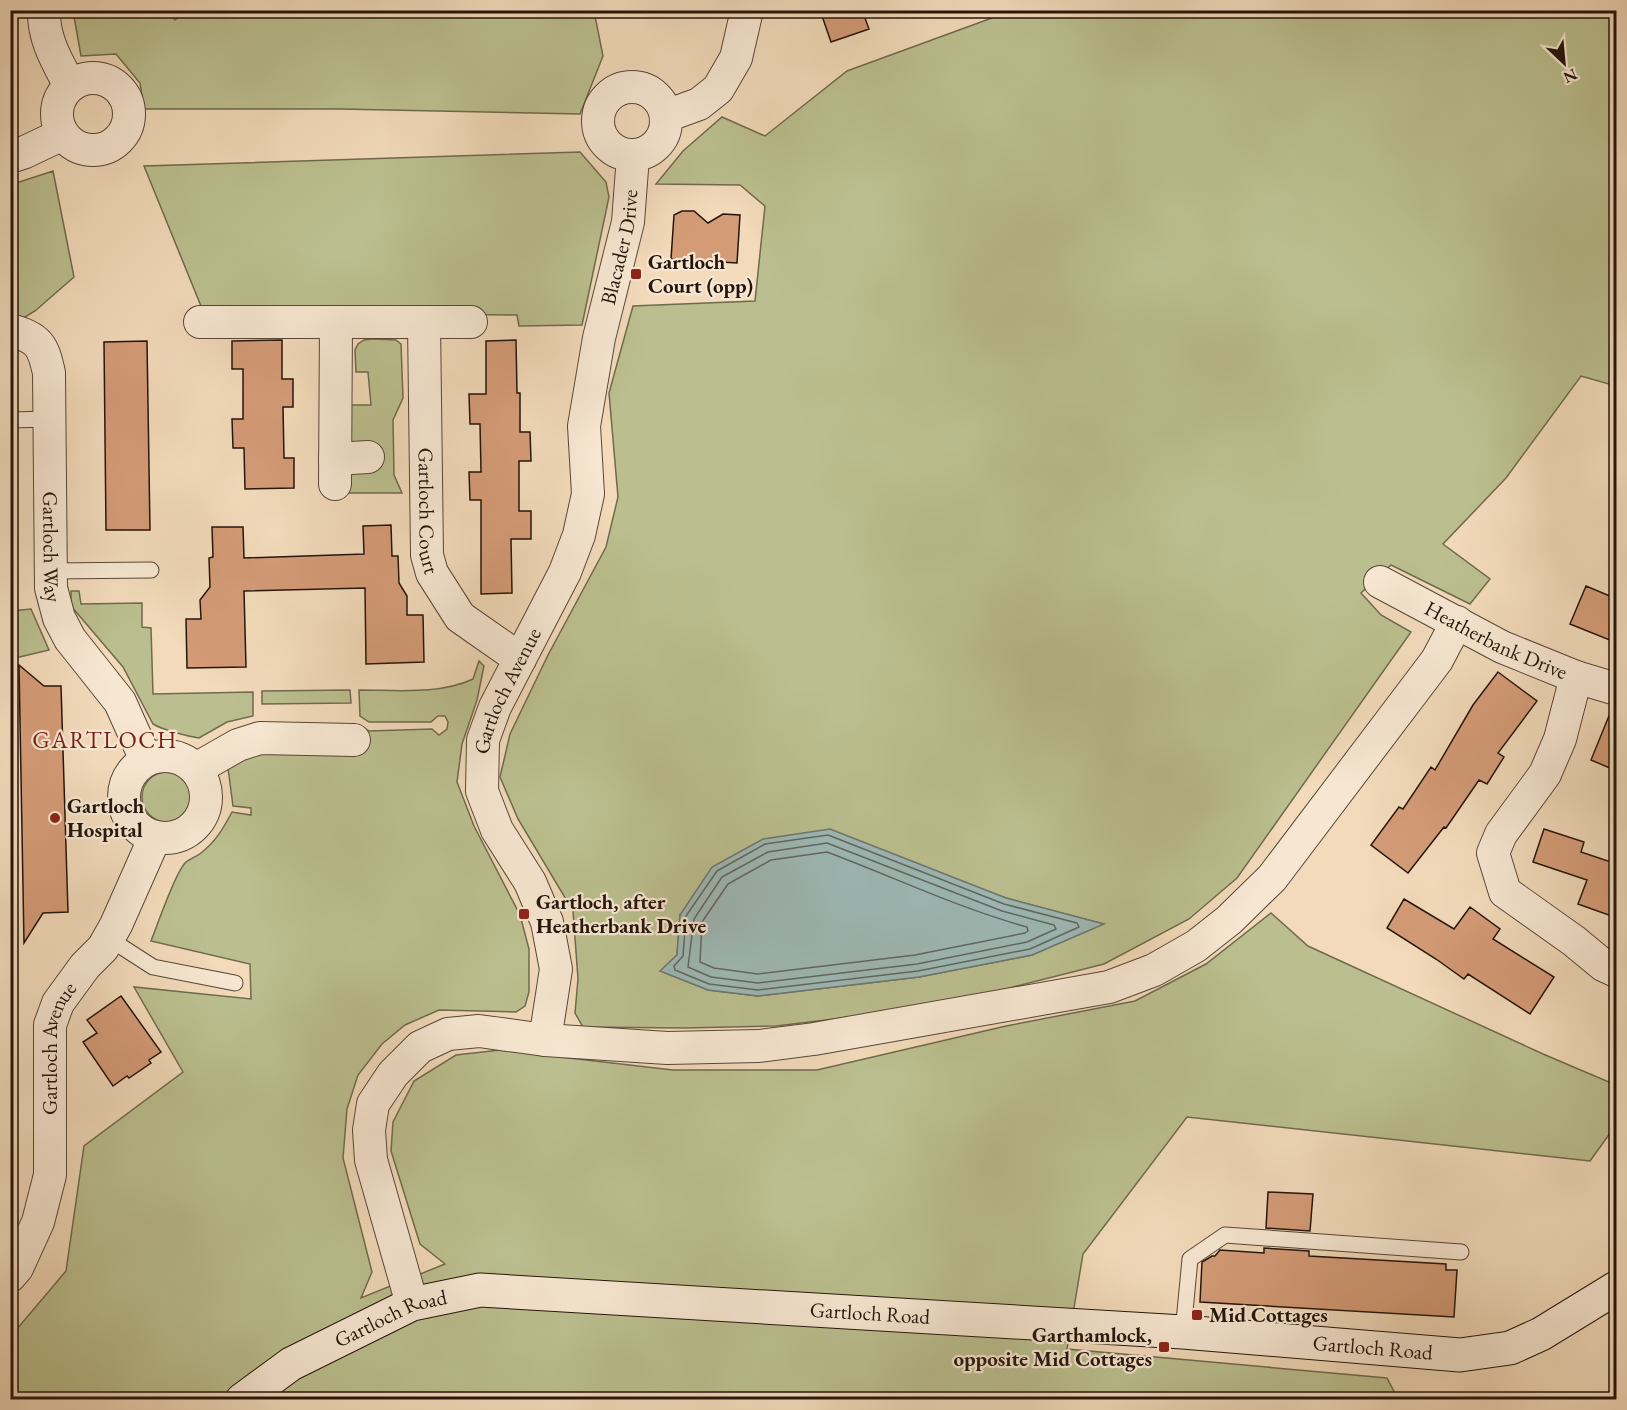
<svg xmlns="http://www.w3.org/2000/svg" width="1627" height="1410" font-family="'EB Garamond',serif">
<style>
.green{fill:#bbbf8f;stroke:#706a4e;stroke-width:1.5;fill-rule:evenodd}
.water{fill:#9db9b6;stroke:#6d7772;stroke-width:1.5}
.lines{fill:none;stroke-linecap:round;stroke-linejoin:round}
.shore{stroke:#606761;stroke-width:1.5}
.building{fill:#d49b77;stroke:#24150c;stroke-width:1.5}
.service-casing{stroke:#584638;stroke-width:17}
.minor-casing{stroke:#584638;stroke-width:34}
.secondary-casing{stroke:#24150c;stroke-width:35}
.service{stroke:#f7e7d2;stroke-width:15}
.minor{stroke:#f7e7d2;stroke-width:32}
.secondary{stroke:#f7e7d2;stroke-width:33}
.poi-dot{fill:#8f2418;stroke:#f7e7d2;stroke-width:2}
.labels{text-anchor:middle;stroke-width:4.5;stroke-linejoin:round;paint-order:stroke}
.street-label{font-size:21px;fill:#24150c;stroke:#f7e7d2}
.poi-label{font-size:21px;font-weight:bold;fill:#24150c;stroke:#f7e7d2;text-anchor:start}
.quarter-label{font-size:24px;letter-spacing:1.5px;fill:#7a1f14;stroke:#f7e7d2}
</style>
<rect width="100%" height="100%" fill="#f2daba"/>
<filter id="stains"><feTurbulence type="fractalNoise" baseFrequency=".00333" numOctaves="4"/><feColorMatrix values="0 0 0 0 .2 0 0 0 0 .09 0 0 0 0 .02 0 0 0 .5 -.17"/></filter>
<radialGradient id="worn" r=".72"><stop offset=".6" stop-color="#630" stop-opacity="0"/><stop offset="1" stop-color="#630" stop-opacity=".3"/></radialGradient>
<path class="green" d="M187,11H596L595,16L603,56L580,114L340,109H144L140,83L116,54L81,56L73,11H168L175,20Z
M1011,11H1616V386L1581,376L1506,478L1443,544L1490,579L1470,604L1391,565L1361,593L1381,615L1411,632L1237,878L1189,919L1104,964L989,993L884,1013L776,1026L685,1028L583,1027L575,1013L578,979L573,911L518,819L500,777L510,734L548,655L606,547L618,497L609,393L633,306L755,301L765,206L740,185L656,184L683,151L722,117L765,136L847,71ZM935,872L1006,898L1103,924L1032,955L919,977L758,996L708,990L661,971L677,955L680,915Z
M580,152L606,182L609,197L582,325L519,326L517,315L203,311L144,166Z
M53,171L74,277L35,311L20,320H11L10,185Z
M373,339L396,340L401,344L403,398L393,420L394,475L402,493H323L322,487L349,442L347,405H371L368,372H356L355,350L358,344L364,340Z
M71,591H79L81,604L142,603V627L151,628L153,694L253,692V716L227,722L199,738C186,736 163,730 153,724L123,667L71,606Z
M31,609L49,650L11,659V611Z
M479,661L484,666L477,700L462,744L457,782L474,826L520,915L529,949V992L525,1006L516,1012L439,1010L405,1025L382,1044L358,1075L347,1109L343,1158L372,1272L361,1298L445,1264L420,1244L391,1151L393,1122L414,1081L456,1055L500,1050L673,1070H817L1006,1026L1135,1001L1206,964L1271,913L1308,946L1543,1054L1616,1085V1125L1590,1161L1187,1117L1083,1254L1067,1349L1387,1378L1398,1399L11,1400V1336L66,1271L84,1146L183,1072L134,987L251,999L250,964L151,941C158,924 174,875 185,863C189,859 196,857 201,853C216,841 223,829 232,812L251,815V808L233,806L228,768L238,755L360,727L369,731L432,729L439,735L447,729L448,722L445,716H438L431,722H369L360,716L359,690C396,690 439,695 473,679Z
M350,690L351,703L262,704V691Z
M142 797a25 25 0 1 1 50 0a25 25 0 1 1-50 0Z"/>
<path class="water" d="M830,829L1006,898L1104,924L1032,955L919,977L758,996L708,990L660,971L677,955L680,915L712,867L763,839Z"/>
<g class="lines">
<path class="shore" d="M828,835L1004,904L1077,923L1079,927L1030,949L918,971L758,990L709,984L675,970L674,966L683,956L686,916L717,871L765,844Z
M827,843L1002,911L1054,925L1056,929L1027,942L917,964L758,983L711,977L688,967L694,919L722,877L768,852Z
M827,852C894,877 958,908 1027,927L1028,931L1025,933L915,955L758,974L714,968L700,962L702,922L728,884L771,860Z"/>
</g>
<path class="building" d="M820,10H862L869,29L831,42Z
M682,211H694L708,223L723,214L740,215L737,263L671,259L674,215Z
M282,340V379H293V407H283L284,458H294V488L245,489L244,448H233L232,419H243V369H232V341Z
M516,340L517,393H520V432H530L531,461H519V511H531V539H511L512,593L481,594V500H470L469,472H481L480,424H470L469,394H486V341Z
M147,341L150,530H106L104,342Z
M391,525L392,556H398L399,583L407,596V615H423L424,662L366,664L365,588L244,591L246,667L187,668L186,619H201L200,600L210,587L209,558L213,557L212,527H243L244,558L364,554L363,526Z
M1586,586L1617,599V643L1570,624Z
M19,665L44,686H61L68,912L43,913L24,943Z
M1498,672L1537,701L1498,753L1504,757L1487,784L1479,780L1446,828L1444,827L1408,873L1371,845L1399,807L1403,809L1431,767L1435,770L1473,705Z
M1613,706H1617V771L1591,760Z
M1544,829L1584,842L1581,852L1617,864V918L1578,904L1587,880L1533,862Z
M1404,899L1454,929L1470,907L1500,929L1493,939L1554,977L1530,1014L1468,974L1464,979L1436,959L1387,928Z
M121,996L161,1052L149,1060L151,1063L129,1078L127,1076L113,1086L83,1042L97,1033L87,1020Z
M1268,1192L1313,1194L1310,1231L1266,1228Z
M1264,1248L1309,1251V1256L1446,1264V1270H1457L1454,1317L1200,1302L1202,1262L1212,1256H1215L1220,1250L1264,1253Z"/>
<g class="lines">
<g class="service-casing">
<path id="service" d="M10,420L49,419
M51,571L151,570
M108,938L153,967L235,983
M1183,1332L1190,1259L1225,1235L1461,1252"/>
</g>
<g class="minor-casing">
<g id="minor">
<path d="M44,10C43,39 57,61 70,86"/>
<circle cx="93" cy="114" r="36"/>
<circle cx="632" cy="121" r="34"/>
<path d="M666,116L699,104L718,89L736,58L747,10"/>
<path d="M10,157L25,152L63,134"/>
<path d="M200,322H471"/>
<path id="s1" d="M424,323L427,555L432,573L460,617L520,659"/>
<path id="s2" d="M10,330C39,338 43,345 49,373L51,588L59,618L70,639L120,702L146,760"/>
<path d="M335,459L368,457"/>
<path d="M335,484L336,322"/>
<path id="s3" d="M1380,582L1502,647L1576,677L1616,689"/>
<path d="M1576,677L1560,739L1545,774L1501,834L1493,853L1505,892L1574,941L1603,965L1616,971"/>
<circle cx="165" cy="797" r="41"/>
<path d="M196,769L238,745L260,738L354,740"/>
<path id="s4" d="M545,1040L556,969L547,922L530,882L497,830L482,791L483,740L495,707L565,572L579,535L588,494L584,426L599,338L628,222L633,156"/>
<path id="s5" d="M10,1276L17,1268L38,1222L50,1175V1025L58,1003L85,966L103,948L116,925L155,837"/>
<path d="M412,1304L371,1160L369,1130L373,1104L393,1074L420,1047L448,1034L479,1031L545,1040L667,1048L759,1046L814,1039L1109,987L1154,970L1196,946L1229,920L1272,878L1437,660L1457,622"/>
</g>
</g>
<g class="secondary-casing">
<g id="secondary">
<path id="s6" d="M242,1400L291,1364L412,1304L480,1290L1183,1332L1460,1355L1510,1348L1541,1334L1616,1288"/>
</g>
</g>
<use href="#service" class="service"/>
<use href="#minor" class="minor"/>
<use href="#secondary" class="secondary"/>
</g>
<g class="poi-dot">
<rect x="630" y="268" width="12" height="12" rx="3"/>
<circle cx="55" cy="818" r="6"/>
<rect x="518" y="908" width="12" height="12" rx="3"/>
<rect x="1191" y="1309" width="12" height="12" rx="3"/>
<rect x="1158" y="1341" width="12" height="12" rx="3"/>
</g>
<g class="labels">
<g class="street-label">
<text dy="7" stroke="none"><textPath href="#s4" startOffset="837">Blacader Drive</textPath></text>
<text dy="7" stroke="none"><textPath href="#s1" startOffset="188">Gartloch Court</textPath></text>
<text dy="7" stroke="none"><textPath href="#s2" startOffset="237">Gartloch Way</textPath></text>
<text dy="7" stroke="none"><textPath href="#s3" startOffset="130">Heatherbank Drive</textPath></text>
<text dy="7" stroke="none"><textPath href="#s4" startOffset="372">Gartloch Avenue</textPath></text>
<text dy="7" stroke="none"><textPath href="#s5" startOffset="238">Gartloch Avenue</textPath></text>
<text dy="7" stroke="none"><textPath href="#s6" startOffset="656">Gartloch Road</textPath></text>
<text dy="7" stroke="none"><textPath href="#s6" startOffset="171">Gartloch Road</textPath></text>
<text dy="7" stroke="none"><textPath href="#s6" startOffset="1160">Gartloch Road</textPath></text>
</g>
<g class="poi-label">
<text x="648" y="269">Gartloch<tspan x="648" dy="24">Court (opp)</tspan></text>
<text x="67" y="813">Gartloch<tspan x="67" dy="24">Hospital</tspan></text>
<text x="536" y="909">Gartloch, after<tspan x="536" dy="24">Heatherbank Drive</tspan></text>
<text x="1209" y="1322">Mid Cottages</text>
<text x="1152" y="1342" text-anchor="end">Garthamlock,<tspan x="1152" dy="24">opposite Mid Cottages</tspan></text>
</g>
<g class="quarter-label">
<text x="105" y="748">GARTLOCH</text>
</g>
</g>
<rect width="1627" height="1410" fill="none" stroke="#f2daba" stroke-width="36"/>
<rect x="12" y="12" width="1603" height="1386" fill="none" stroke="#24150c" stroke-width="3"/>
<rect x="18" y="18" width="1591" height="1374" fill="none" stroke="#24150c" stroke-width="1.5"/>
<g transform="translate(1564 63) rotate(154)" stroke="#f7e7d2" stroke-width="4.5" paint-order="stroke">
<path d="M0-4.5L10 22L0 15L-10 22Z" fill="#24150c"/>
<text y="-9" font-size="16" font-weight="bold" text-anchor="middle" fill="#24150c">N</text>
</g>
<rect width="100%" height="100%" filter="url(#stains)"/>
<rect width="100%" height="100%" fill="url(#worn)"/>
</svg>
